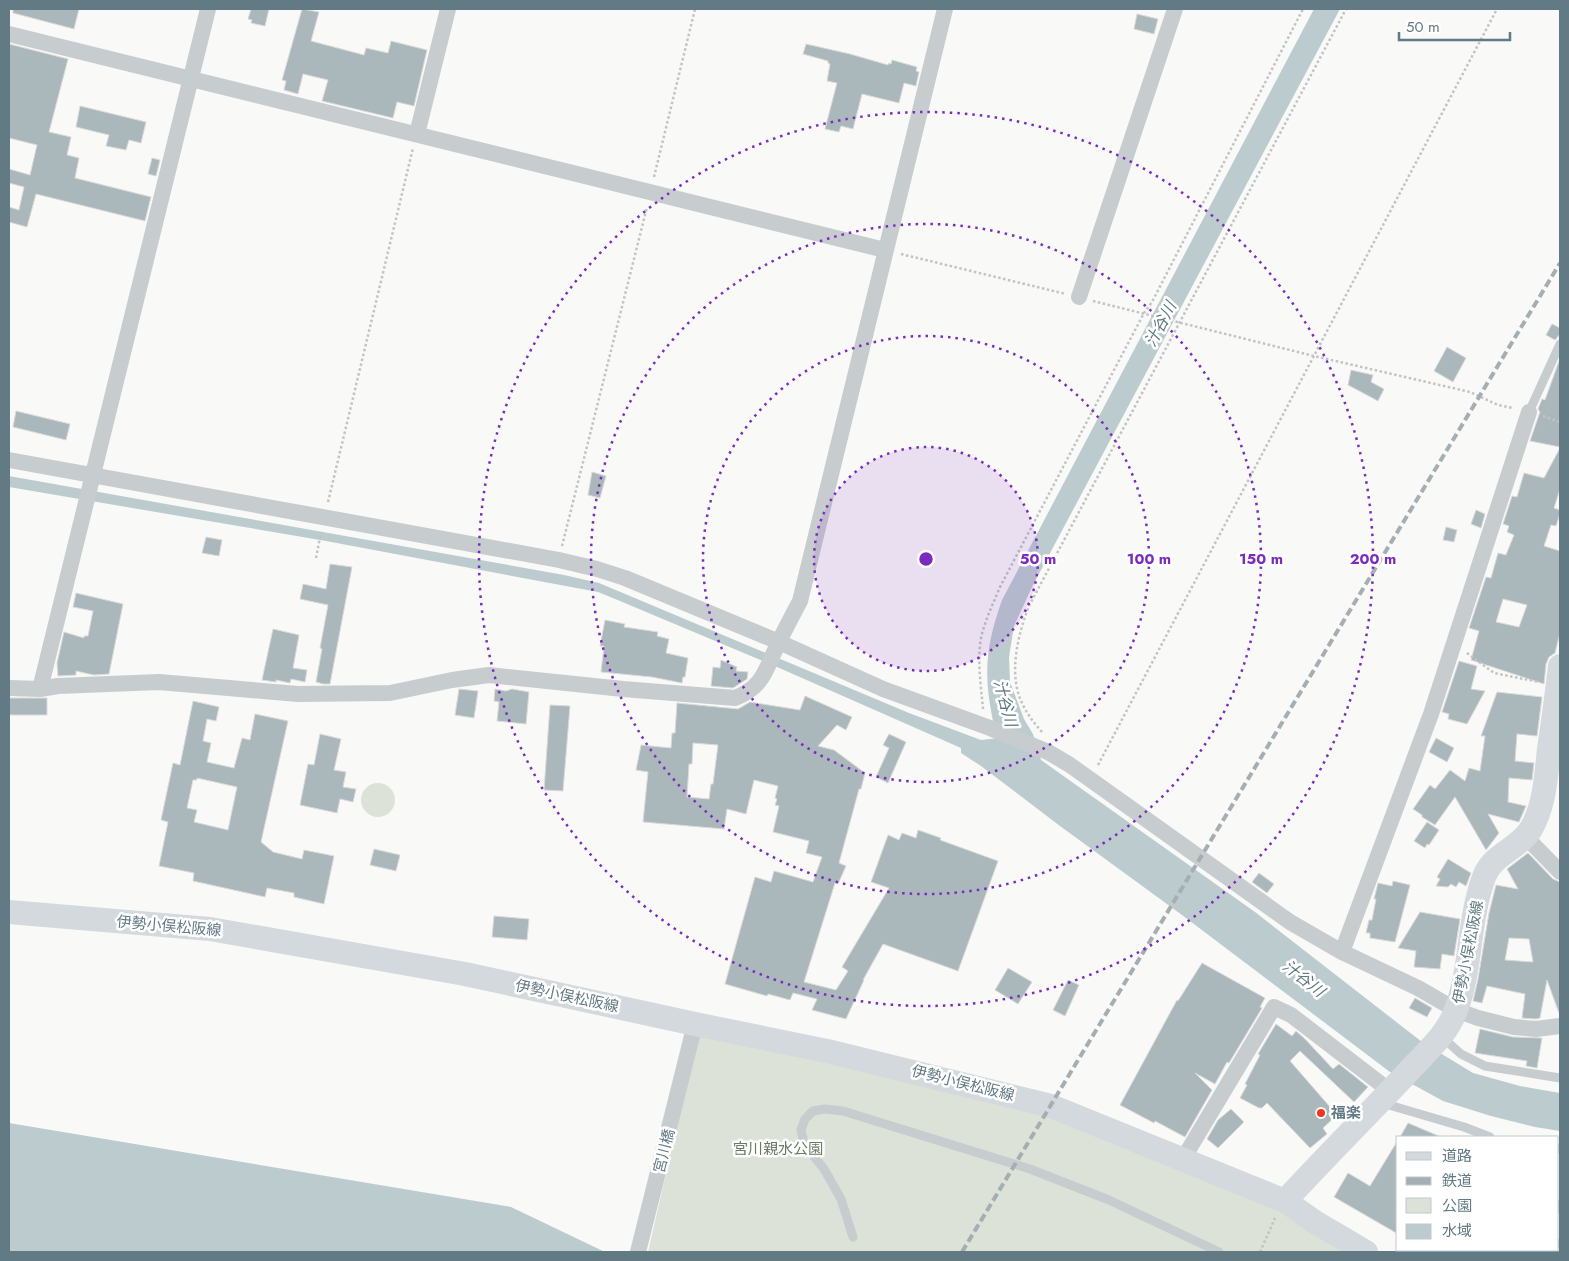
<svg xmlns="http://www.w3.org/2000/svg" width="1569" height="1261" font-family="Jost,'Noto Sans JP',sans-serif">
<style>
.green{fill:#dce2d7}
.water{fill:#bcccce}
.building{fill:#aab7bb;stroke:#dbdbd9;fill-rule:evenodd}
.lines{fill:none;stroke-linecap:round;stroke-linejoin:round}
.path{stroke:#c0c4c5;stroke-width:2.5;stroke-dasharray:2.5 2.5;stroke-linecap:butt}
.lane{stroke:#c7cccf;stroke-width:9}
.street{stroke:#c7cccf;stroke-width:16}
.secondary{stroke:#d3d9dc;stroke-width:24}
.rail{stroke:#a5aeb2;stroke-width:4;stroke-dasharray:8 4;stroke-linecap:butt}
.ring{fill:none;stroke:#7b2cbf;stroke-width:2.5;stroke-dasharray:2.5 5}
.poi-dot{fill:#f2351e;stroke:#fff;stroke-width:2}
.labels{text-anchor:middle;stroke-width:5;stroke-linejoin:round;paint-order:stroke}
.street-label{font-size:15px;fill:#627a84;stroke:#fff}
.poi-label{font-size:15px;font-weight:bold;fill:#627a84;stroke:#fff;text-anchor:start}
.park-label{font-size:15px;fill:#697b61;stroke:#fff}
.water-label{font-size:16px;font-style:italic;fill:#5d797e;stroke:#fff}
.centre{fill:#7b2cbf;stroke:#fff;stroke-width:2.5}
.ring-label{font-size:15px;text-anchor:middle;font-weight:bold;fill:#7b2cbf;stroke:#fff;stroke-width:5;stroke-linejoin:round;paint-order:stroke}
</style>
<rect width="100%" height="100%" fill="#f9f9f7"/>
<path class="green" d="M361 800a17 17 0 1 1 34 0a17 17 0 1 1-34 0Z
M700,1025L1051,1106L1183,1159L1357,1252H648Z"/>
<path class="water" d="M1314,9H1340L1033,585L1014,626L1009,657L1010,682L1024,719L1033,734L1041,760L1255,912L1422,1042L1473,1073L1520,1086L1560,1093V1131L1535,1127L1491,1116L1443,1101L1390,1072L1182,915L1060,826L981,766L961,753V748L777,667L620,601L598,592L326,541L9,487V476L564,575L599,583L909,713L981,740L999,738C997,731 993,723 992,716C983,671 987,642 1002,600Z
M9,1123L511,1207L605,1252H9Z"/>
<path class="building" d="M13,9H79L74,29L13,13Z
M251,9H269L265,26L251,23L252,20L248,19Z
M302,9L319,12L311,41L364,55L366,48L388,53L391,41L427,50L414,106L397,102L393,118L322,101L328,80L303,74L298,94L284,90L286,81L282,80Z
M1137,14L1158,19L1154,34L1134,29Z
M9,44L68,59L49,132L71,137L67,155L79,158L75,178L151,197L145,221L36,194L27,227L9,222V207L19,210L24,187L9,183V169L30,175L37,145L9,138Z
M806,44L850,54L888,65L889,63L891,64L892,60L917,67L916,71L919,72L916,86L904,83L899,103L862,94L853,129L841,126L839,132L825,129L837,83L827,81L830,64L828,63V61L803,54Z
M80,106L146,122L141,143L129,140L126,150L106,146L109,135L76,127Z
M152,158L160,160L156,176L148,174Z
M1552,324L1560,328V334L1555,340L1546,335Z
M1447,347L1466,358L1453,382L1434,371Z
M1559,361H1560V447L1530,441L1540,412L1538,409L1542,399L1545,400Z
M1351,370L1373,375L1371,382L1384,389L1378,401L1348,385Z
M16,411L70,424L66,440L13,427Z
M1560,448V489L1554,508L1560,510V514L1556,526L1551,525L1544,546L1560,551V633L1555,653L1549,657L1546,664L1544,684L1471,660L1479,631L1469,628L1486,577L1491,578L1498,553L1506,555L1514,535L1507,532L1509,526L1503,524L1512,496L1517,497L1524,473L1544,478ZM1503,599L1527,605L1519,627L1496,622Z
M592,472L606,476L600,498L588,495Z
M1476,510L1485,514L1481,528L1471,524Z
M1446,527L1457,530L1454,542L1443,540Z
M206,537L222,540L219,556L202,553Z
M330,564L352,567L330,684H323L316,682L322,649L320,648L328,605L300,599L303,584L326,589Z
M76,593L123,604L109,674L94,675L76,671V675L58,676L57,663L64,632L84,638V636H88L93,611L73,607Z
M605,620L625,624L624,627L658,632L657,636L669,639L666,653L688,658L685,677H683L682,683L652,677L601,672L604,646H600Z
M273,629L299,635L293,668L307,670L305,682L291,679L290,683L276,680V682L262,680Z
M721,660L737,667L736,671L748,672L747,679L733,688L711,686L713,667L720,668Z
M1459,661L1477,666L1471,689L1485,691L1467,724L1448,719L1449,714L1442,712Z
M459,689L478,691L474,718L455,715Z
M495,689L506,691L512,689L529,692L526,724L497,721L499,702L494,701Z
M1497,692L1542,697L1537,736L1517,734L1515,761L1534,763L1532,780L1509,778L1508,802L1526,806L1519,822L1488,814L1499,833L1486,850L1455,797L1435,825L1422,817V815L1413,809L1430,785L1435,789L1450,770L1465,781L1469,768L1480,771L1485,736H1481Z
M805,696L852,717L846,730L837,725L818,746L834,750L865,773L861,789H859L839,863L846,866L838,884L835,883L804,982L836,990L848,971L842,967L889,888L871,882L888,835L899,840L902,833L916,838L918,830L941,838L940,840L998,861L958,971L883,944L863,980H864L846,1019L812,1010L817,999L793,993L790,1000L768,994L767,996L725,984L755,877L771,882L774,871L813,882L822,857L806,853L809,841L773,832L779,806L775,805L777,799L775,798L778,786L754,780L746,814L727,809L724,829L643,822L648,772L636,770L641,745L671,748L672,733H675L677,703L738,709L750,702L800,710ZM693,743L718,745L713,784H711L709,799L687,797L689,764H692Z
M9,698H47V715H9Z
M193,701L219,707L216,721L207,719L203,741L211,743L207,762L234,768L242,738L250,740L255,714L288,721L261,842L273,852L302,859L304,850L334,856L324,904L294,897V893L267,888L265,897L193,881L194,873L159,866L168,822L161,820L173,763L180,765ZM197,778L237,787L228,830L194,822L197,810L187,808L193,780H197Z
M550,705L570,706L563,791L544,790Z
M320,734L341,739L334,770L346,772L343,787L356,789L353,802L340,799L337,813L300,805L308,764L314,765Z
M889,734L906,742L888,783L876,777L889,748L883,745Z
M1436,738L1454,748L1447,762L1429,752Z
M1427,822L1439,830L1429,845L1427,844L1425,848L1414,841Z
M374,849L400,855L396,871L370,865Z
M1528,853L1553,879L1560,882V1013H1559L1547,980L1540,1018L1536,1019L1522,1018L1525,994L1487,986L1482,1003L1473,1001L1478,979L1489,913L1496,885L1518,889L1507,869ZM1509,938L1529,939L1533,962L1505,960Z
M1448,859L1471,873L1466,886L1459,882L1456,887L1451,884L1448,887L1436,886L1440,879L1437,877Z
M1259,873L1274,884L1267,893L1252,882Z
M1393,881L1410,885L1395,942L1370,938V933H1366L1369,920H1372L1376,899H1374L1378,883L1392,886Z
M1420,912L1460,919L1454,956L1442,954L1440,969L1414,967L1416,951L1398,948Z
M494,916L529,919L527,940L492,937Z
M1202,963L1265,998L1260,1007L1262,1008L1229,1063L1227,1062L1215,1084L1195,1073L1212,1090L1185,1137L1155,1121L1154,1123L1120,1105L1177,1000L1178,1001Z
M1008,968L1032,982L1018,1004L995,990Z
M1068,980L1079,985L1065,1016L1053,1010Z
M1415,998L1432,1008L1427,1017L1409,1008Z
M1276,1024L1292,1036L1296,1031L1305,1039L1333,1069L1339,1064L1368,1087L1354,1102L1300,1051L1290,1061L1337,1115L1323,1128L1327,1134L1310,1148L1267,1103L1262,1108H1259L1240,1098L1247,1085L1245,1084L1260,1055L1258,1054Z
M1480,1029L1513,1037L1542,1038L1537,1068L1526,1066L1527,1061L1475,1053Z
M1231,1109L1244,1122L1218,1148L1207,1139L1218,1120Z
M1408,1123L1441,1137H1400Z
M1398,1140V1234L1334,1197L1348,1173L1370,1186Z"/>
<g class="lines">
<path class="path" d="M654,177L695,9
M901,254L1066,294
M1093,301L1314,356L1470,392L1498,405L1513,408
M1543,416L1560,422
M328,502L413,148
M562,546L647,207
M316,558L321,532
M1467,653L1494,673L1539,682
M983,709C981,686 977,661 981,638C985,620 993,604 1000,587L1144,313L1152,302L1303,9
M1042,732C1034,723 1027,714 1022,703C1008,674 1018,634 1029,606L1346,9
M1098,765L1497,9
M1260,1252L1275,1218"/>
<path class="lane" d="M1529,412L1560,344
M1441,1036L1461,1054L1485,1066L1560,1078
M1383,1100L1389,1105L1464,1127L1490,1137
M1558,1149H1560
M1558,1209L1560,1204
M853,1237L841,1199L824,1169L804,1144L801,1130L805,1119L813,1111L825,1109L843,1111L1030,1169L1109,1200L1219,1252
M1558,1243L1560,1244
M1464,1250L1465,1252
M1495,1250L1496,1252
M1545,1252L1547,1250"/>
<path class="street" d="M9,34L885,250
M417,134L448,9
M1079,297L1175,9
M9,460L559,560L597,569L625,578L779,642L883,689L990,728L1048,752L1070,765L1290,922L1342,952L1418,988L1456,1010L1478,1018L1514,1027L1536,1029L1560,1026
M9,688L40,689L58,686L159,682L298,694L390,693L452,680L489,675L623,689L735,698C763,687 765,671 777,646C784,631 792,616 800,601L945,9
M40,689L208,9
M1525,836L1560,872
M1342,952L1431,714L1529,412
M1183,1159L1274,1007L1291,1015L1390,1091
M638,1252L695,1024"/>
<path class="secondary" d="M9,912L210,929L465,974L695,1024L827,1051L1051,1106L1285,1201C1325,1157 1367,1116 1408,1072C1425,1053 1447,1035 1456,1010C1472,967 1468,920 1484,877C1492,854 1519,849 1531,829C1545,805 1546,776 1549,749C1553,721 1557,694 1560,666
M1285,1201L1315,1222L1366,1252"/>
<path class="rail" d="M962,1252L1560,263"/>
</g>
<circle cx="926" cy="559" r="112" fill="#7b2cbf" fill-opacity=".12"/>
<g class="ring">
<circle cx="926" cy="559" r="112"/>
<circle cx="926" cy="559" r="223"/>
<circle cx="926" cy="559" r="335"/>
<circle cx="926" cy="559" r="447"/>
</g>
<circle class="poi-dot" cx="1321" cy="1113" r="5"/>
<g class="labels">
<g class="street-label">
<text transform="translate(169 926) rotate(5)" y="5">伊勢小俣松阪線</text>
<text transform="translate(1468 952) rotate(-79)" y="5">伊勢小俣松阪線</text>
<text transform="translate(567 996) rotate(12)" y="5">伊勢小俣松阪線</text>
<text transform="translate(963 1083) rotate(14)" y="5">伊勢小俣松阪線</text>
<text transform="translate(664 1151) rotate(-76)" y="5">宮川橋</text>
</g>
<g class="poi-label">
<text x="1331" y="1118">福楽</text>
</g>
<g class="park-label">
<text x="778" y="1154">宮川親水公園</text>
</g>
<g class="water-label">
<text transform="translate(1160 324) rotate(-62)" y="6">汁谷川</text>
<text transform="translate(1006 703) rotate(75)" y="6">汁谷川</text>
<text transform="translate(1304 978) rotate(38)" y="6">汁谷川</text>
</g>
</g>
<circle cx="926" cy="559" r="8" class="centre"/>
<g class="ring-label">
<text x="1038" y="564">50 m</text>
<text x="1149" y="564">100 m</text>
<text x="1261" y="564">150 m</text>
<text x="1373" y="564">200 m</text>
</g>
<rect width="1569" height="1261" fill="none" stroke="#627a84" stroke-width="20"/>
<rect x="1396" y="1136" width="162" height="115" fill="#ffffff" stroke="#c0cace"/>
<rect x="1406" y="1152" width="25" height="8" fill="#d3d9dc" stroke="#c0cace"/>
<text x="1442" y="1161" font-size="15" fill="#627a84">道路</text>
<rect x="1406" y="1177" width="25" height="8" fill="#a5aeb2" stroke="#c0cace"/>
<text x="1442" y="1186" font-size="15" fill="#627a84">鉄道</text>
<rect x="1406" y="1198" width="25" height="15" fill="#dce2d7" stroke="#c0cace"/>
<text x="1442" y="1211" font-size="15" fill="#627a84">公園</text>
<rect x="1406" y="1224" width="25" height="15" fill="#bcccce" stroke="#c0cace"/>
<text x="1442" y="1236" font-size="15" fill="#627a84">水域</text>
<path d="M1399 32v8h111v-8" fill="none" stroke="#627a84" stroke-width="2.5"/>
<text x="1406" y="32" font-size="15" fill="#627a84" stroke="#ffffff" stroke-width="4" paint-order="stroke">50 m</text>
</svg>
